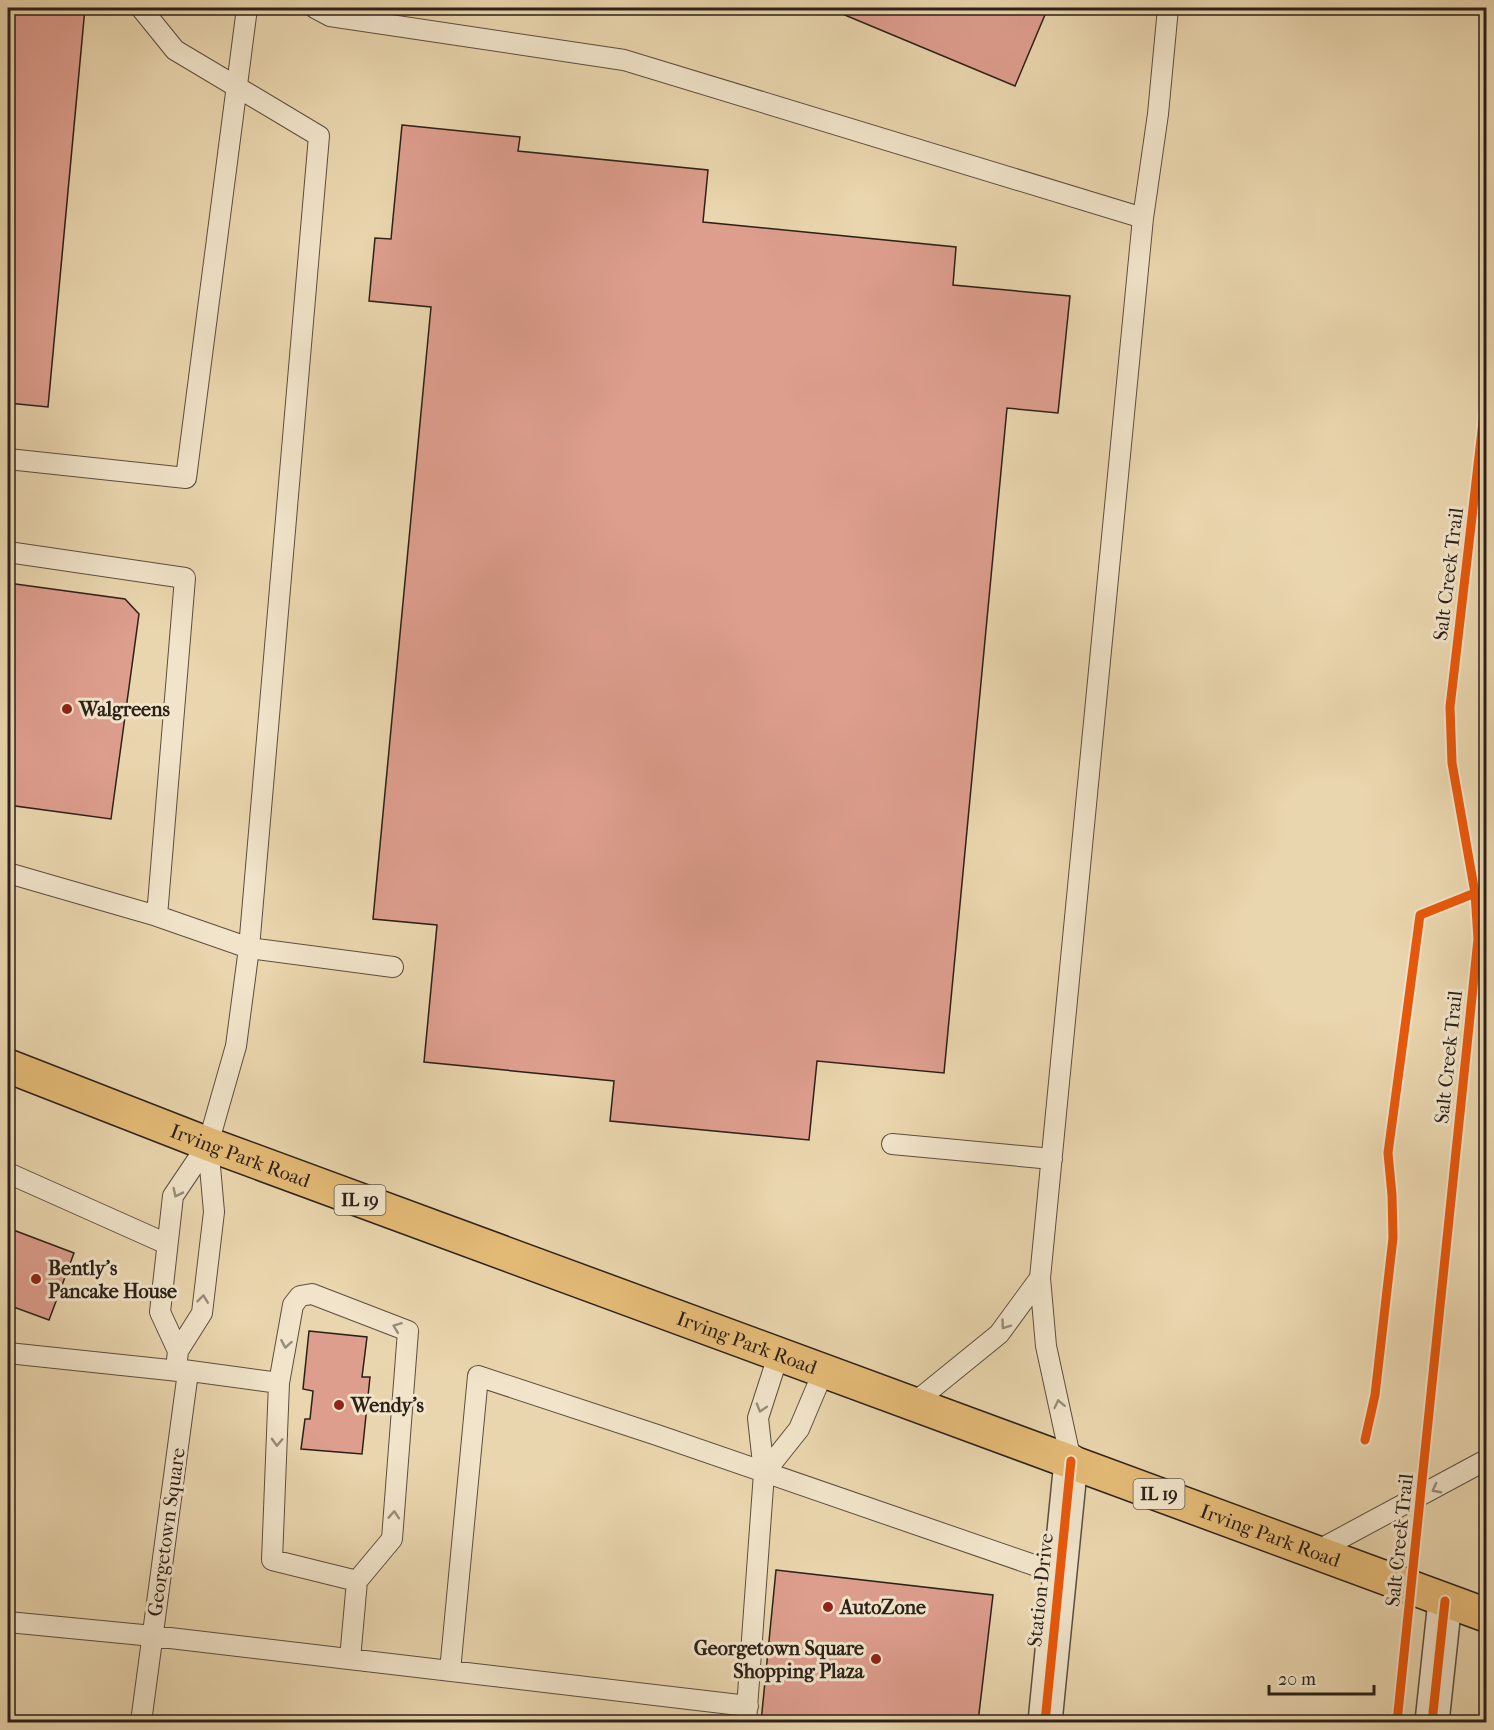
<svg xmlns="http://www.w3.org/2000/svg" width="1494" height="1730" font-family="'IM FELL French Canon',serif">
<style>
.building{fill:#de9e8e;stroke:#2b2018;stroke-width:1.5}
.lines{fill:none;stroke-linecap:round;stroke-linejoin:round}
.service-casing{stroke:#5b4e3e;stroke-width:22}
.minor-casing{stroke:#5b4e3e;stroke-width:36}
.primary-casing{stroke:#2b2018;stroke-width:36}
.service{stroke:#f1e4ca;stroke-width:20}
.minor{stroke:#f1e4ca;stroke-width:33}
.primary{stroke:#e5bb77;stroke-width:33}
.cycleway-casing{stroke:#f1e4ca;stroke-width:13}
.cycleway{stroke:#e8590c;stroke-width:9}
.oneway{stroke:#988c7a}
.poi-dot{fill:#8f2418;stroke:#f1e4ca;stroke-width:2}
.labels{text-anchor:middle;stroke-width:6;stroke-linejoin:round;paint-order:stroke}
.shield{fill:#f1e4ca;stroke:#665b4d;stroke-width:1.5}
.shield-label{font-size:18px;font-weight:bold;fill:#2b2018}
.street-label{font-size:20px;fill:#2b2018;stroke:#f1e4ca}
.poi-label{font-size:20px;font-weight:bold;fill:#2b2018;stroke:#f1e4ca;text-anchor:start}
</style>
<rect width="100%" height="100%" fill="#ead6ae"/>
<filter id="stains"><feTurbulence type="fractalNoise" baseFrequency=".00333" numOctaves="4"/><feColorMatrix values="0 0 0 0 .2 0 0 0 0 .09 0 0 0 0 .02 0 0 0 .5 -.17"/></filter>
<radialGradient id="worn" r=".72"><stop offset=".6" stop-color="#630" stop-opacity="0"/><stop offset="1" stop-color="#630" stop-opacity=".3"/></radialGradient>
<path class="building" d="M8,8H85L48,407L8,403Z
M828,8H1041L1047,10L1015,86Z
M402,125L520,137L518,151L708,170L703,222L956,247L953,285L1070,296L1058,413L1007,408L944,1073L817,1061L809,1140L610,1121L614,1081L424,1062L437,925L373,919L431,307L369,301L375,238L391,239Z
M8,583L125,599L139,614L111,819L8,805Z
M8,1228L74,1253L49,1320L8,1305Z
M309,1331L367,1337L362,1377H370L362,1454L301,1449L305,1419H310L313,1391L303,1389Z
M776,1570L993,1595L978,1722H761Z"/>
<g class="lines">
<g class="service-casing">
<path id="service" d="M141,8L175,50L319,136L249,948L393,967
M315,8L330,16L624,60L1143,218
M8,459L186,478L247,8
M8,552L185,578L157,916L249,948L236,1046L208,1144L173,1196L160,1312L178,1351
M8,873L157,916
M892,1144L1052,1159
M8,1173L167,1244
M8,1353L188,1372
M176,1369L279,1383
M914,1403L999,1334L1040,1278
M1071,1461L1046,1346L1040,1278L1143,218L1158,114L1168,8
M764,1473L799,1429L824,1370
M1315,1552L1486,1460
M8,1622L153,1636L748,1706
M350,1659L357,1581L392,1539L408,1331L312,1294L300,1296L293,1305L279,1383L272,1560L357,1581
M450,1671L478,1376L657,1435L1060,1574
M141,1722L188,1372L176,1369L178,1351L202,1313L214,1212L208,1144
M746,1722L764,1473L758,1418L779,1353"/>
</g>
<g class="minor-casing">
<path id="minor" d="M1045,1722L1071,1461
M1432,1722L1445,1601"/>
</g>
<g class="primary-casing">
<g id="primary">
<path id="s1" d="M8,1066L208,1144L1486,1615"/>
</g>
</g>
<use href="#service" class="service"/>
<use href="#minor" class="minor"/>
<use href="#primary" class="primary"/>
<g class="cycleway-casing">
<path id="cycleway" d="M1365,1440L1375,1395L1393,1238L1392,1195L1388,1153L1420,915L1475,893
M1045,1722L1071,1461
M1397,1722L1478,939L1475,893L1452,763L1450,707L1486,396
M1432,1722L1445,1601"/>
</g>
<use href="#cycleway" class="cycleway"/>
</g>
<defs><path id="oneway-chevron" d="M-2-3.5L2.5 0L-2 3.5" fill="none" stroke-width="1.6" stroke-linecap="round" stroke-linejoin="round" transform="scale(1.5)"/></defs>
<g class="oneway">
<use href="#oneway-chevron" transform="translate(177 1193) rotate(116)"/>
<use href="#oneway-chevron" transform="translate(203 1299) rotate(-83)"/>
<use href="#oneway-chevron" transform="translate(1005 1325) rotate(126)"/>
<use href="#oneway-chevron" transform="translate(397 1327) rotate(-159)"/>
<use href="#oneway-chevron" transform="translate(286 1344) rotate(100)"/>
<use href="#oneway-chevron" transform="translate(1059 1404) rotate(-102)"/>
<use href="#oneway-chevron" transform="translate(761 1408) rotate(107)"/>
<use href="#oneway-chevron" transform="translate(277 1442) rotate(92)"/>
<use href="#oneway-chevron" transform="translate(1436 1489) rotate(152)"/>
<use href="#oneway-chevron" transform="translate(394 1515) rotate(-86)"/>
</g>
<g class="poi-dot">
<circle cx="67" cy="709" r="6"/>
<circle cx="36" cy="1279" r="6"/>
<circle cx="339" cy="1405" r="6"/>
<circle cx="828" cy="1607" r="6"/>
<circle cx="876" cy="1659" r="6"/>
</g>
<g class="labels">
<g class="shield">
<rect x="334.5" y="1185" width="51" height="30" rx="4.5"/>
<rect x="1133.5" y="1479" width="51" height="30" rx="4.5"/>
</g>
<g class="shield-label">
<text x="360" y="1206">IL 19</text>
<text x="1159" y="1500">IL 19</text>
</g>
<g class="street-label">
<text transform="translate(1448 574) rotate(-83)" y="7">Salt Creek Trail</text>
<text transform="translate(1448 1057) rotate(-84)" y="7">Salt Creek Trail</text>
<text dy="7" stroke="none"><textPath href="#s1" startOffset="249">Irving Park Road</textPath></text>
<text dy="7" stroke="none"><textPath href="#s1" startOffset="789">Irving Park Road</textPath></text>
<text transform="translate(166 1532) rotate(-82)" y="7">Georgetown Square</text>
<text dy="7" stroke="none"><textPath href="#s1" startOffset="1347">Irving Park Road</textPath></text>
<text transform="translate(1399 1540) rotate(-84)" y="7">Salt Creek Trail</text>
<text transform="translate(1040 1590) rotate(-84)" y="7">Station Drive</text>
</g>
<g class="poi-label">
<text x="79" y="716">Walgreens</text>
<text x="48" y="1275">Bently's<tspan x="48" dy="23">Pancake House</tspan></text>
<text x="351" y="1412">Wendy's</text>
<text x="840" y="1614">AutoZone</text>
<text x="864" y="1655" text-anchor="end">Georgetown Square<tspan x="864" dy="23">Shopping Plaza</tspan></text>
</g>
</g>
<rect width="1494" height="1730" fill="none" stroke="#ead6ae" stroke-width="30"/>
<rect x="9" y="9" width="1476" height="1712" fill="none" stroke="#2b2018" stroke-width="3"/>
<rect x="15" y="15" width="1464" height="1700" fill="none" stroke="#2b2018" stroke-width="1.5"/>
<path d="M1269 1685v9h105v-9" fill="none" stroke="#2b2018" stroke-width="3"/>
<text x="1278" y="1685" font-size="18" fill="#2b2018" stroke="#f1e4ca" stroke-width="4.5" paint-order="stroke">20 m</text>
<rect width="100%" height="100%" filter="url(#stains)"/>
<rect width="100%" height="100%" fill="url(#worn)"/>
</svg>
